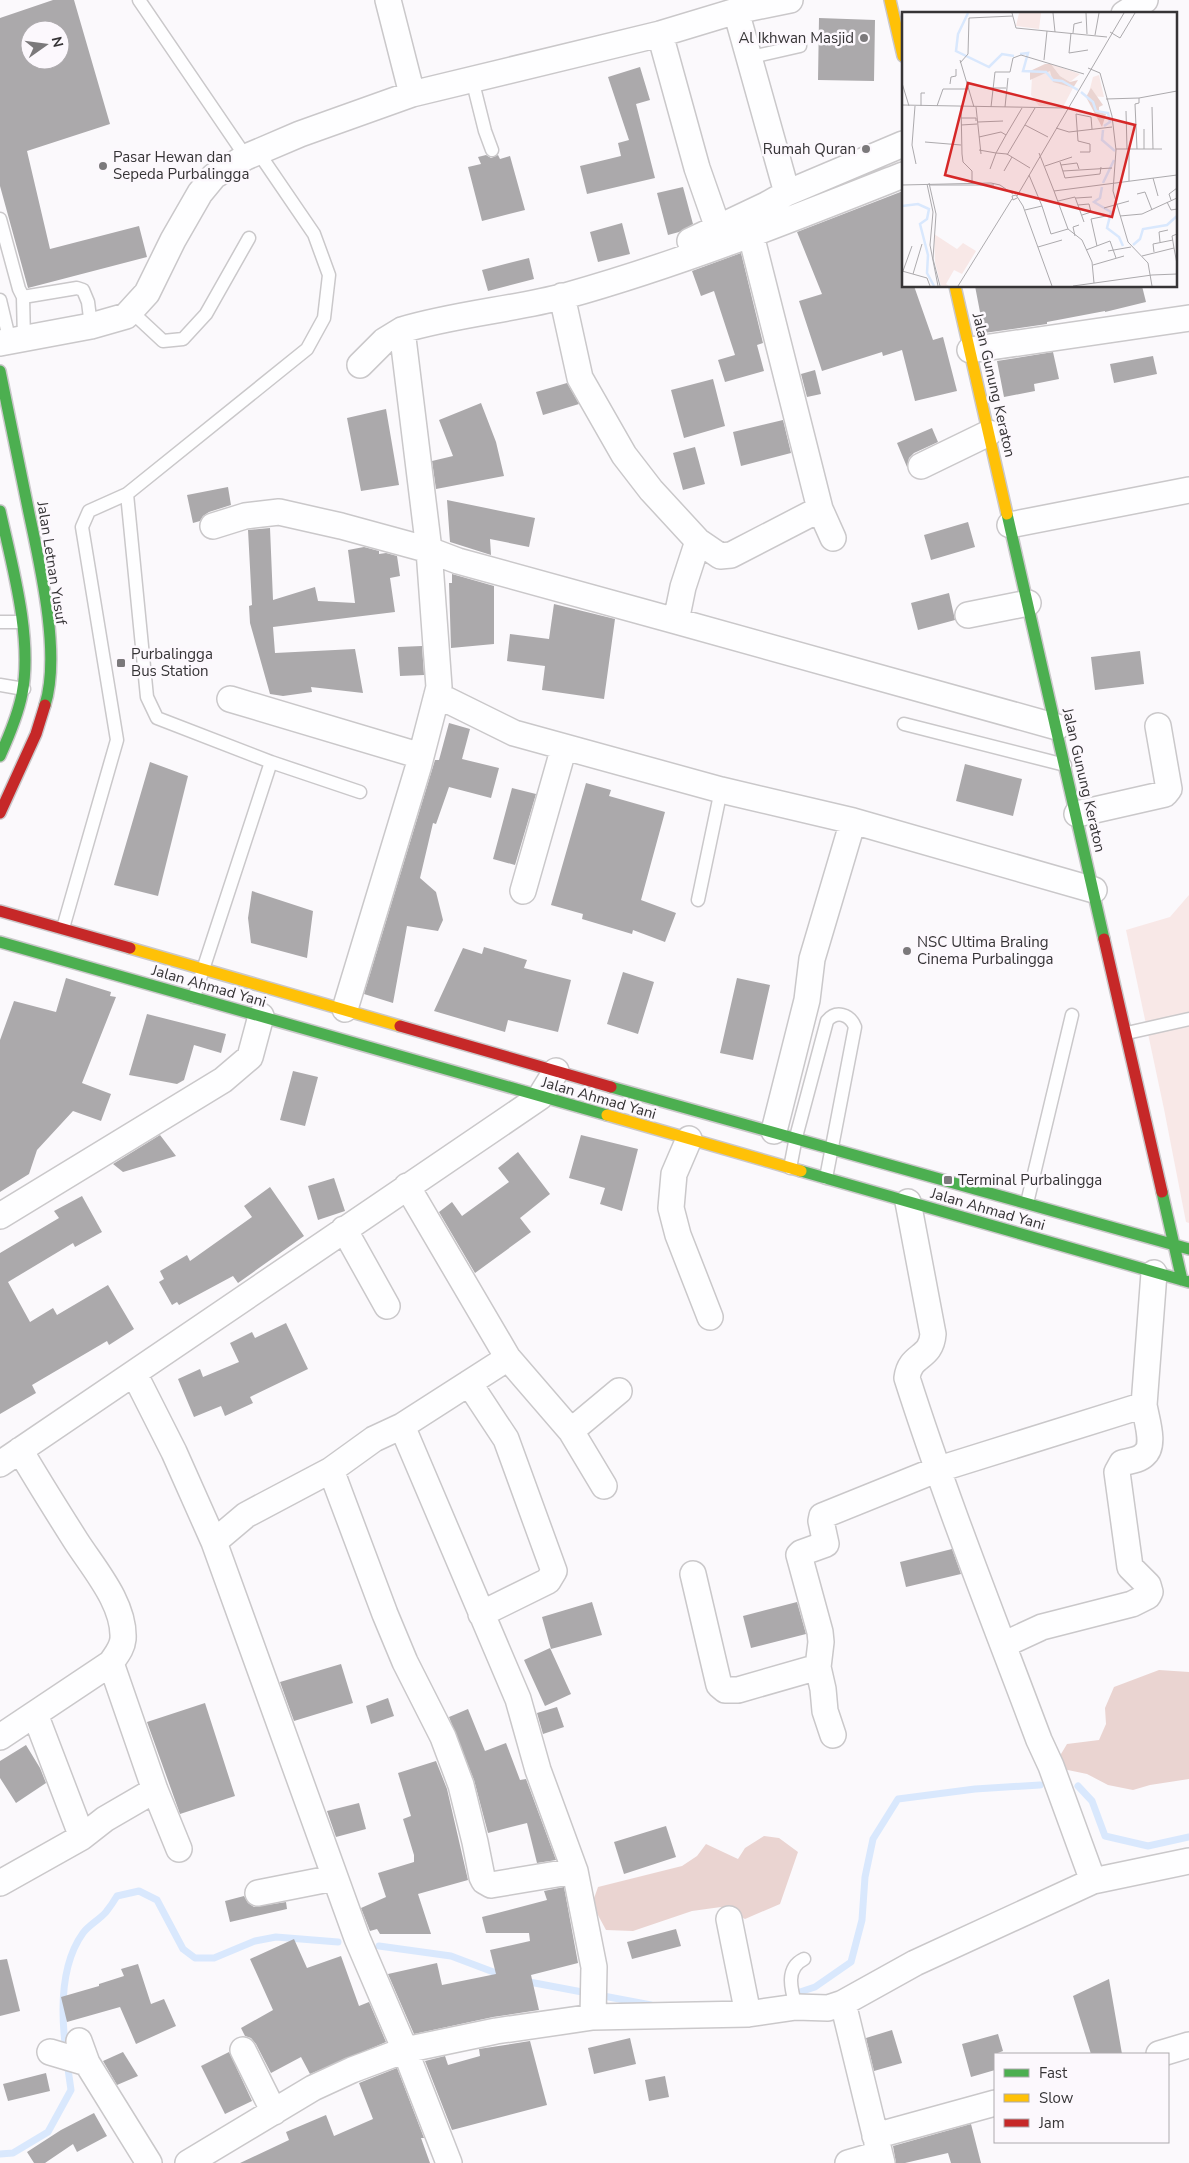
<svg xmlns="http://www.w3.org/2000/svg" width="1189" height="2163" font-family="'Nunito Sans',sans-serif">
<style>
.green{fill:#f8e8e7}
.forest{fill:#ead4d1}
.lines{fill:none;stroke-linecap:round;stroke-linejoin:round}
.stream{stroke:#d9e8fd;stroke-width:7}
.building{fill:#aba9ab;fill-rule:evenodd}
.lane-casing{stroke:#cac8ca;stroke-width:15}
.street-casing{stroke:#cac8ca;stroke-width:28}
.fast-casing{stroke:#cac8ca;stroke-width:14}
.slow-casing{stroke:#cac8ca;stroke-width:14}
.jam-casing{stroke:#cac8ca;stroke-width:14}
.lane{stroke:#fefeff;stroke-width:12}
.street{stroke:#fefeff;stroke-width:25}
.fast{stroke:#4caf50;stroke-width:11}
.slow{stroke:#ffc107;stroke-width:11}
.jam{stroke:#c62828;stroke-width:11}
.poi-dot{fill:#7b797b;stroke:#fcf8fd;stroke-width:2}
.labels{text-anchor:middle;stroke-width:5;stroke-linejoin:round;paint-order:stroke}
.poi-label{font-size:15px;fill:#363436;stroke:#fcf8fd;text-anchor:start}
.street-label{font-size:15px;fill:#363436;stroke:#fcf8fd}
.inset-river{fill:none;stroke:#d9e8fd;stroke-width:2.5}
.inset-road{fill:none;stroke:#acaaad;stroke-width:1}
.view{fill:#d62828;fill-opacity:0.15;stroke:#d62828;stroke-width:2.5}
.inset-edge{fill:none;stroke:#363436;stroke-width:2.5}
</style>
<rect width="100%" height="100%" fill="#fbf9fc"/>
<path class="green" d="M1189,895V1223L1186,1222L1164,1109L1126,930L1170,917Z"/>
<path class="forest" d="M1159,1670L1189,1672V1779L1150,1785L1133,1790L1108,1785L1087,1774L1063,1769L1058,1759L1067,1744L1099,1740L1106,1724L1105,1708L1114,1687Z
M764,1836L779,1838L798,1852L780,1904L745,1919L721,1907L692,1911L633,1931L606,1930L592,1904L598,1887L682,1866L697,1856L706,1844L738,1859L745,1848Z"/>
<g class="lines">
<path class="stream" d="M1078,1786L1092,1801L1105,1836L1148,1846L1189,1837
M379,1946L451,1956L504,1976
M524,1981L651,2005
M791,1995L815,1987L851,1962L862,1920L865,1877L873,1839L898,1799L975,1789L1040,1785
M66,2051C61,2014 60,1965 83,1933C89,1925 99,1920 106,1912C110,1907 114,1901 117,1896L139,1891L157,1900L183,1949L195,1958H214L255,1941L276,1937L338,1942
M0,2154L13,2153L48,2132L71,2090L67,2062"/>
</g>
<path class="building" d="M53,0H74L110,124L27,151L50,249L139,226L147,257L28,288L0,186V18ZM30,30H60V60H30Z
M819,18L875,20L874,81L818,80Z
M640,67L650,100L636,104L655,178L587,194L580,166L621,156L618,143L629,140L608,77Z
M486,155L491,158L498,155L500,159L510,156L525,210L482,221L468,167L481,164L478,157Z
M683,187L693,224L679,232L668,235L657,193Z
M903,191V286H914L933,340L943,337L957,391L915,401L902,350L883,356L882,352L822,371L799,301L822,294L797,232Z
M622,223L630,254L598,262L590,232Z
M741,253L763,343L757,345L764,371L725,382L718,360L735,355L714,291L701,296L692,271Z
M529,258L534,279L488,291L482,270Z
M975,286H1142L1146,302L1105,312V311L1047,322V324L984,333Z
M1053,352L1059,379L1034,384L1035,391L1004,397L997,361Z
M1153,356L1157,374L1114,383L1110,364Z
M815,370L821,394L807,397L801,374Z
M713,379L725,426L684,438L671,390Z
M567,383L579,404L543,415L536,392Z
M481,403L496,442L504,476L436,489L432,461L453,456L439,420Z
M386,409L399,485L361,491L347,418Z
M783,420L791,453L741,466L733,432Z
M932,428L938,442L914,453L909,458L907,467L897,443Z
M695,447L705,484L683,490L673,453Z
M228,487L231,505L209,512L203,516L200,521L193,523L187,495Z
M447,500L535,518L529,547L490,539L491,555L450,542Z
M968,522L975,547L931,560L924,535Z
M270,528L273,600L315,587L318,601L355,603L348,550L364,547L379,551V554L386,553L397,556L400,576L390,578L395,612L273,627L275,653L355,649L363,693L311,687L312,692L283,696L270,694L250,623L249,606L252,605L248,530Z
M452,574L494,586V644L451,648L449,583H452Z
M949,593L955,620L918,630L911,603Z
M554,604L615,619L604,699L542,690L545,666L507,661L510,634L549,639Z
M422,646L424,675L400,676L398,647Z
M1140,651L1144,684L1095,690L1091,657Z
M449,723L470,729L462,759L499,768L491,798L449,787L436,824L433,823L420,878L436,892L443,920L438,931L407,926L393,1003L364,994L435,760H439Z
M150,762L188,776L158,896L114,885Z
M965,764L1022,779L1013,816L956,801Z
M586,783L611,790L609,796L665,812L641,900L676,913L665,942L633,930L632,934L582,919L583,914L551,905Z
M512,788L536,794L515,865L493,859Z
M252,891L313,911L307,958L251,943L248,918Z
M484,947L527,960L524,968L571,980L558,1032L508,1020L505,1032L434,1011L463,948L482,954Z
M623,972L654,982L638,1034L607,1024Z
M66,978L111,992L110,996L116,997L82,1083L111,1094L101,1121L73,1111L37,1150L29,1174L0,1192V1040L14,1001L56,1012Z
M737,978L770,985L753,1060L720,1053Z
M147,1014L226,1034L221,1053L194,1045L184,1080L177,1084L129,1075Z
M293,1071L318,1077L305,1126L280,1120Z
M160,1135L176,1156L123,1172L113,1164Z
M581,1135L638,1149L622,1211L600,1204L605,1188L569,1178Z
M518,1152L550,1194L520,1218L531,1232L475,1273L439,1212L452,1202L462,1216L509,1182L498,1168Z
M334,1178L345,1211L318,1220L308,1186Z
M270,1187L304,1236L238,1283L233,1276L179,1305L177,1302L172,1305L159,1282L164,1279L160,1271L187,1255L190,1261L252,1217L244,1206Z
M82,1196L102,1232L75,1247L73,1243L8,1282L30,1322L53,1308L57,1315L108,1285L134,1329L109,1345L107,1341L32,1385L36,1393L0,1414V1253L59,1218L54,1211Z
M286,1323L308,1369L250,1397L253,1403L225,1416L221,1406L194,1417L178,1379L200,1369L203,1377L239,1362L230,1343L252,1332L255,1338Z
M952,1549L961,1574L906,1587L900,1562Z
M592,1602L602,1635L551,1649L542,1617Z
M797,1602L806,1634L751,1648L743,1616Z
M550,1648L571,1694L545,1706L524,1660Z
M341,1664L353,1703L294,1721L280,1682Z
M388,1698L394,1716L371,1724L366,1706Z
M205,1703L235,1796L180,1814L147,1722Z
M557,1707L564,1727L543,1734L537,1713Z
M468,1709L485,1751L506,1743L520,1780L526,1779L556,1860L537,1863L527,1823L488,1833L474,1780L449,1717Z
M26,1745L40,1768L46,1783L16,1803L0,1778V1761Z
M436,1761L447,1789L468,1880L418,1894L431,1934H380L377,1929L370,1931L361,1908L386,1897L378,1873L414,1862V1855L403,1819L411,1816L398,1773Z
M359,1803L366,1829L336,1837L327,1811Z
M666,1826L676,1857L624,1874L614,1842Z
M564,1887L578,1963L531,1975L539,2010L493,2017L414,2034L388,1974L437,1963L442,1985L496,1974L490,1950L530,1941L529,1933H486L482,1917L547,1900L544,1891Z
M244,1896L248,1903L254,1907L286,1902L287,1909L230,1922L225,1901Z
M676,1929L681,1946L632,1959L627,1942Z
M294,1939L307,1968L341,1956L359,2006L369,2002L386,2042L310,2074L301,2057L271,2073L256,2044L251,2038L245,2036L241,2028L273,2010L250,1959Z
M7,1959L20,2011L0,2016V1960Z
M138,1964L151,2004L164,1999L176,2026L136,2044L120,2007L67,2022L61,1997L99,1986V1984L124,1976L121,1969Z
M1109,1979L1122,2054H1091L1073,1996Z
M892,2030L902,2063L874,2071L866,2038Z
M998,2034L1003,2051L995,2054V2070L971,2077L962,2044Z
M630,2038L636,2064L594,2074L588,2048Z
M530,2041L547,2105L452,2130L425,2061L445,2056L448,2065L480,2056L479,2049Z
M123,2052L138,2076L117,2085L103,2061Z
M229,2052L252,2101L225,2114L201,2066Z
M397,2068L424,2138H421L430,2163H240L289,2140L286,2132L326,2115L334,2136L373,2119L359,2083Z
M46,2073L50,2091L8,2101L3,2084Z
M665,2076L669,2097L649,2101L645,2080Z
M94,2113L107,2136L77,2152L73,2144L45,2163H34L27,2152L61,2130Z
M971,2124L981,2163H951L948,2153L905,2163H896L893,2146Z"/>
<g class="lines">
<g class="lane-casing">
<path id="lane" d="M139,0L246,157
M747,58L800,46
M472,79L485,131L492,150
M0,219L19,289L23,297L77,288L83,290L88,302L91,326
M23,297L24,340
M0,300L10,342
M126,316L134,314L163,341L183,339L206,314L249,238
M127,494L147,697L157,718L271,762L194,997
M0,622H20
M0,685L24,689
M904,724L1065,765
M271,762L360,792
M698,900L721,790
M63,928L117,740L82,527L89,511L127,494L307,349L324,318L329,275L314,234L258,152
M1127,1033L1189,1019
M790,1168L796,1137L827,1021C836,1010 850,1014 855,1027L826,1178
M1027,1203L1072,1015
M796,2007C791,1989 785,1968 804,1959"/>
</g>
<g class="street-casing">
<path id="street" d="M388,0L412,94
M1124,14L1145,0
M660,34L697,168L718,228
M787,193L903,144
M751,235L820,509L833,538
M690,241L766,205L787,193L736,11
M0,343L91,326L126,316L147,293L173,240L200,193L214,176L246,157L300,134L412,94L660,34L736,11L790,0
M970,350L1189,318
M360,365L384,341L402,330C455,314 511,310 565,296C680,264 792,219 903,175
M921,466L989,433
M1010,525L1189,490
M213,526L245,516L279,512L341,526L429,550L402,330
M698,541L720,556L731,555L820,509
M968,615L1028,603
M676,621L1057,727
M437,695L514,733L721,790L853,821L1094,890
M230,699L421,756
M1077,814L1165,794L1169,789L1158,726
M523,891L564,747
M345,1009L418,768L439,687L429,550L458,561L676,621L683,587L698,541L651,490L624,455L580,378L562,296
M774,1131L807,1000L812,959L853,821
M689,1139L674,1174L671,1208L678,1235L710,1317
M407,1186L508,1358L571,1431L604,1486
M908,1202L933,1334C931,1360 910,1353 907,1378C946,1500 994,1620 1039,1740L1051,1766L1093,1881
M0,1216L223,1080L250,1057L261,1016
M344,1229L387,1306
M508,1358L402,1426L374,1439L331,1470L385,1614L405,1662L443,1737L461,1785L475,1842L482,1877L484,1881L491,1885L575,1871
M469,1383L506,1439L554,1571L548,1581L481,1614
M1144,1405L1154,1273
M402,1426L518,1699L538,1770L575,1871L594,1967L593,2017
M571,1431L619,1391
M0,1464L134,1373
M214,1542L246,1515L331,1470
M693,1574L719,1685L725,1690H738L818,1667L821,1642L820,1632L799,1555L801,1553L826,1544L821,1521L822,1516L936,1470L1144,1405C1146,1418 1156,1446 1144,1455C1139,1460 1129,1461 1122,1463L1117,1472L1130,1567L1148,1585L1150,1592L1148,1596L1132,1604L1042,1627L1003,1645
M111,1663L155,1790L179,1849
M818,1667L823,1689L825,1711L833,1735
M0,1737L111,1663C116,1655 122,1649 123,1639C125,1604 94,1569 76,1541C57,1511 38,1481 20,1450
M82,1837L105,1819L155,1790
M0,1883L82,1837L35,1714
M258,1893L334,1878
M729,1919L748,2014
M843,2003L882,2163
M79,2041L87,2063L149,2163
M243,2050L274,2112
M50,2052L87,2063
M1159,2054L1189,2045
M875,2136L995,2103
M188,2163L313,2088L352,2070L405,2050L496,2031L593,2017L748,2014L796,2007L828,2008L843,2003L915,1963L1093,1881L1189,1861
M449,2163L405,2050L357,1938L214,1542L174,1452L134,1373L540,1097L556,1071
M848,2163L879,2154"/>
</g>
<g class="fast-casing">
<path id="fast" d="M0,371C10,418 19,466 29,513C40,565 61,654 45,705
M0,511C12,565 33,639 22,694C18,715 9,736 0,756
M1007,514L1104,939
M0,942L607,1115
M611,1087L1189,1249
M801,1171L1189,1282
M1162,1192L1182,1280"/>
</g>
<g class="slow-casing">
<path id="slow" d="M890,0L903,56
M955,286L1007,514
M130,948L400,1026
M607,1115L801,1171"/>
</g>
<g class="jam-casing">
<path id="jam" d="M0,813L36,734L45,705
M0,911L130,948
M1104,939L1162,1192
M400,1026L611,1087"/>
</g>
<use href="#lane" class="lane"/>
<use href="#street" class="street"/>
<use href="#fast" class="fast"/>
<use href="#slow" class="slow"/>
<use href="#jam" class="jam"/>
</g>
<g class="poi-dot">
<circle cx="864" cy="38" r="5"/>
<circle cx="866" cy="149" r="5"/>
<circle cx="103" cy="166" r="5"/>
<rect x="116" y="658" width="10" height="10" rx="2.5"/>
<circle cx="907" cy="951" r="5"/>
<rect x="943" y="1175" width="10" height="10" rx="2.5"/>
</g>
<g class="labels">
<g class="poi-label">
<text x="854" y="43" text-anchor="end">Al Ikhwan Masjid</text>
<text x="856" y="154" text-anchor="end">Rumah Quran</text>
<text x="113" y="162">Pasar Hewan dan<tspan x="113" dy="17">Sepeda Purbalingga</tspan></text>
<text x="131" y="659">Purbalingga<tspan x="131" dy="17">Bus Station</tspan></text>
<text x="917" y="947">NSC Ultima Braling<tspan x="917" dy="17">Cinema Purbalingga</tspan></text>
<text x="958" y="1185">Terminal Purbalingga</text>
</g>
<g class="street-label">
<text transform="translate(994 385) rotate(77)" y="5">Jalan Gunung Keraton</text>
<text transform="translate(52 563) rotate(81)" y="5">Jalan Letnan Yusuf</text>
<text transform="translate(1084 780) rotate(77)" y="5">Jalan Gunung Keraton</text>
<text transform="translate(209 986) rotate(16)" y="5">Jalan Ahmad Yani</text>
<text transform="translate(599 1098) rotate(16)" y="5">Jalan Ahmad Yani</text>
<text transform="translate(988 1209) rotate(16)" y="5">Jalan Ahmad Yani</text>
</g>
</g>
<g transform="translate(902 12)">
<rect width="275" height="275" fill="#fbf9fc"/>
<path d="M117,1H139L137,17L114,14ZM149,52L178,62L168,70L158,64ZM148,58L155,71L171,76L161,95L137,94L129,83L130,65ZM197,63L202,85L186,84L191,65ZM32,222L55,237L61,231L74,239L60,262L52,258L44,272L47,274H39L33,250Z" fill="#f8e8e7"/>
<path d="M143,52H149L158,64L168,70L176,68L171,76L151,70L148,59L128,68V59ZM189,76L201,93L197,95V100L204,102L200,115L184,85Z" fill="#ead4d1"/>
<path class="inset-river" d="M66,1L56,22L54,39L87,55L100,42L112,44M118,42L126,41L121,59L144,60L151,68L160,69L176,78M179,80L191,90L194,99L206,101L208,110L202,114M201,118L200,128L213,139M201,171L212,148M200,175L198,186L192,190L209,200L205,216L217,225L221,234M0,194L16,192L27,197L25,207L18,212L26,243L25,261L32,274M231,233L238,227L241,217L265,213L275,204"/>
<path class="inset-road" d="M110,1L114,16L205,25M151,1L153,20M184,1L185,22M208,20L218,26L233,1M169,21L167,41L186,38M171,21L172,12L180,10M193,23L197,1M58,48L72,95M142,48L145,19M58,51L66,42L67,6L111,4M186,56L198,61L210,104L214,138L211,179L226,230L246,251L250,274M0,71L7,94M48,72L49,65L54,64V57M85,76H104M204,87L237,86L275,79M0,93L165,96M13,94L10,133L14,152M19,94V81H23M35,94L41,77H66M59,94L60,142L61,150L70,159V172M74,95L79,142M89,95L93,60H108L111,46L119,43L182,62M103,95L106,66M250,95L251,137M224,99L225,137M59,106H74V109M76,110L101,109M59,113L75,112M123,113L146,125M154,116L167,120L210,115M242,117V137M104,123L120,96M77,125L99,120L104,123L94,141L105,142L128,156M23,130L59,133M214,137H260M227,137V169M235,137L233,92L237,91V86M77,138L94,141L88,157M178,140H188V132L176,129L174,102L189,105L190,117M137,141L152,179L275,163M105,143L133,96M158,150L163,166L198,162L199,155M159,153L175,151L177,157M143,154L170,145M102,159L110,145M161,159L210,156M127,163L140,194M251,166L256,184M27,171L34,202L31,247L38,274M25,172L31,200L28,233L36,274M0,173L89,171L98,173L111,182M28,173H92M152,179L166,217L180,228L190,250L192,271M235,182L243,180L250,198M115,184L222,1M115,186L111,188L110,184L114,183L121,194L150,274M174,186L190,185M269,188L267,182L275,176M156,189L173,185L182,210M265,190L269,198L275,197M176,193L187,192L189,200L180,203M202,196L227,189M123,198L140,194L149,222L166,217M218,204L240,202L275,186M173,224L171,215L177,213M258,230L257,220L266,218M195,234L189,207L204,204M136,235L160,228M272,236L275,252M184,238L208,229L214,246M206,239L229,235M252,240L251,232L271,228M240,244L272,236L270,224L275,222M191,253L222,244M0,259L25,266L28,274M1,259L10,234M11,262L20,232M56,274L110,187M171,274L250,263L275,262"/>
<path class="view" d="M66,71L233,113L210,205L43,163Z"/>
<rect width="275" height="275" class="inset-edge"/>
</g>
<rect x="994" y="2053" width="175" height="90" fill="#fcf8fd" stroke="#adaaad"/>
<rect x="1004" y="2069" width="25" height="8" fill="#4caf50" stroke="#adaaad"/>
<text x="1039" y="2078" font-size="15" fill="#363436">Fast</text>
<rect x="1004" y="2094" width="25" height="8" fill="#ffc107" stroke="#adaaad"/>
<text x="1039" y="2103" font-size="15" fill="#363436">Slow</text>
<rect x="1004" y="2119" width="25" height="8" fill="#c62828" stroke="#adaaad"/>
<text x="1039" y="2128" font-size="15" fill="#363436">Jam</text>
<g transform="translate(45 45) rotate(76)"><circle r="24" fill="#fcf8fd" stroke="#adaaad"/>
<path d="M0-4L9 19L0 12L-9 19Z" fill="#7b797b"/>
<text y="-8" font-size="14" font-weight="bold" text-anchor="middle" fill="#363436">N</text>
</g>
</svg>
